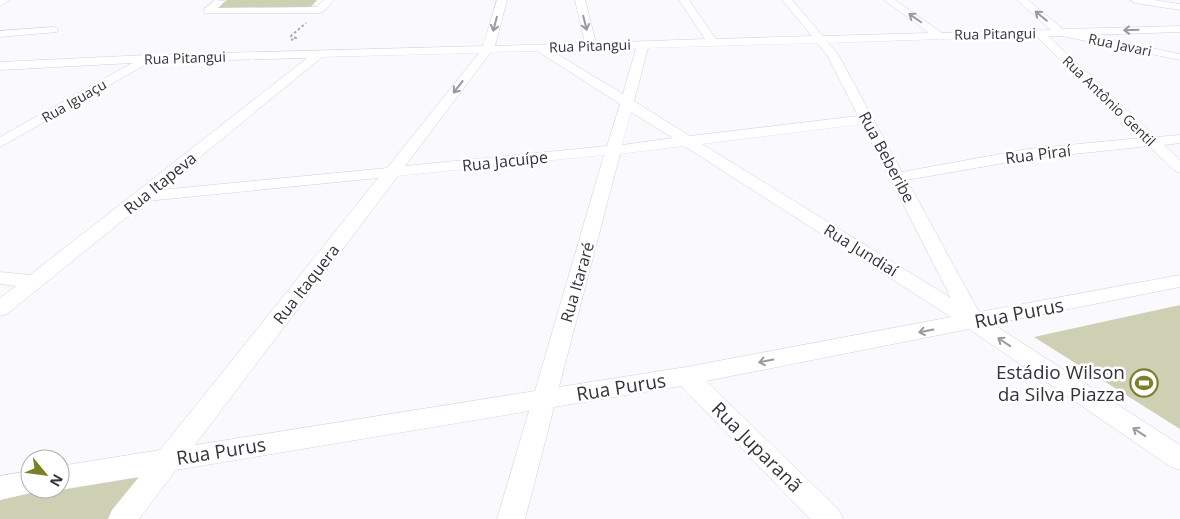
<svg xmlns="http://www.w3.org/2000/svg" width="1180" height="519" font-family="'Open Sans',sans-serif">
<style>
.green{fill:#cdd0b3}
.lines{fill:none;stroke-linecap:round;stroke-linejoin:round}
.minor-casing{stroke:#d2cfe2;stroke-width:1}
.path{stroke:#abaab0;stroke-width:2;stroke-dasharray:2.5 2.5;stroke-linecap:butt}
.minor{fill:#fff;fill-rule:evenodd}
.oneway{stroke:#9a999d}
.labels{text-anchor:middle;stroke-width:5;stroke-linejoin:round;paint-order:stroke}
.far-street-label{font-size:14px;fill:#35333b;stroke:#fff}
.street-label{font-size:16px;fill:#35333b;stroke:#fff}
.near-street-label{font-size:19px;fill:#35333b;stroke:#fff}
.near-poi-label{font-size:19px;fill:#35333b;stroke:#fff;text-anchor:end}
</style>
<rect width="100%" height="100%" fill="#faf9fd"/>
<path class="green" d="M227,0H317L310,8L214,11Z
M1180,305V429L1034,337Z
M170,459L122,519H0V488L60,489Z"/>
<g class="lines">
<g class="minor-casing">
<path id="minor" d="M0,0H10L0,6Z
M215,0L225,1L218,8L316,7L324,0H334L323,12L319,13H204V9Z
M497,0H507L495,46L585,43L575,0H585L596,43L705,39L679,0H689L716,39L812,36L782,0H792L823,36L929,33L884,0H895L942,33L1051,30L1017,0H1028L1063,29L1180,26V32L1089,35L1180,54V60L1062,36H1048L1156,137L1180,135V143L1164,145L1180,160V173L1175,171L1149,146L1027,159L907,180L979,312L1180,275V287L993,324L1180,445V470L1171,467L969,329L706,381L839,510L843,519H810L681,386L554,407L525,519H497L529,411L176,470L139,519H108L112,510L139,477L60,490L58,489H60V466L160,450L378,178L147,201L7,314L0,316V298L16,286L0,284V272L30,275L307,58L150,62L0,147V137L132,63L0,70V62L147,55L483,46ZM1036,36L1141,138L1027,149L902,172L838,54L828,43ZM817,43L827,55L858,116L690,136L634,101L648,48ZM636,48L623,94L552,51ZM537,51L620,104L607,146L405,166L491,52ZM479,53L387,168L160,190L322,57ZM631,112L673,138L622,145ZM862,124L951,298L702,144ZM684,146L951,317L686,367L559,387L620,154ZM604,155L535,391L195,445L398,176Z
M1130,0H1154L1180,4V10L1135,3Z
M53,27L57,28L58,30L57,32L0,37V31Z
M30,471V489H41L39,491L0,500V476Z"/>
</g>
<path class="path" d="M291,40L296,38L291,36L306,23"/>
<use href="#minor" class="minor"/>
</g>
<defs><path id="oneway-shaft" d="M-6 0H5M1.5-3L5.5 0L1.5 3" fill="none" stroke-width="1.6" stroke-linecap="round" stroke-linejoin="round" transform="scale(1.25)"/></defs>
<g class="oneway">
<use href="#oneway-shaft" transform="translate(1041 16) rotate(-140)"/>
<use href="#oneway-shaft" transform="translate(915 18) rotate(-145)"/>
<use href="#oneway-shaft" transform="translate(585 23) rotate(76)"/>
<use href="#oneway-shaft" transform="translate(495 24) rotate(105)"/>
<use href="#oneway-shaft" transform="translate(1131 30) rotate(178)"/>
<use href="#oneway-shaft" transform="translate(458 87) rotate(128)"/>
<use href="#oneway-shaft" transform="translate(926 331) rotate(169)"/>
<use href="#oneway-shaft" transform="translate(1004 342) rotate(-146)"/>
<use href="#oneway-shaft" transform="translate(766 361) rotate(169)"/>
<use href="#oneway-shaft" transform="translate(1139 432) rotate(-146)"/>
</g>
<defs>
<g id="stadium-ring" transform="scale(1.4375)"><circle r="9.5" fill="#fff" stroke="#7c802a" stroke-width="1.5"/><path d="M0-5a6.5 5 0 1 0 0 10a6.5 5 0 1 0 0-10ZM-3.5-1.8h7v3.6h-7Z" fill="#7c802a"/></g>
</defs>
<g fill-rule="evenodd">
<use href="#stadium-ring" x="1144" y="383"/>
</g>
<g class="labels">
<g class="far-street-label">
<text transform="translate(995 34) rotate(-1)" y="5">Rua Pitangui</text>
<text transform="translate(1120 45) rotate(12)" y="5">Rua Javari</text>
<text transform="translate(590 46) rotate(-2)" y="5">Rua Pitangui</text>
<text transform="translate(185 58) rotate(-2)" y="5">Rua Pitangui</text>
<text transform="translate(74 101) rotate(-30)" y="5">Rua Iguaçu</text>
<text transform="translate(1109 101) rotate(44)" y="5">Rua Antônio Gentil</text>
</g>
<g class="street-label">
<text transform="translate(1038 154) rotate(-7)" y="6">Rua Piraí</text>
<text transform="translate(887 157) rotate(62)" y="6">Rua Beberibe</text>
<text transform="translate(505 161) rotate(-6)" y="6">Rua Jacuípe</text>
<text transform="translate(160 183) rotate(-39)" y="6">Rua Itapeva</text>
<text transform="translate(861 250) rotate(32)" y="6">Rua Jundiaí</text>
<text transform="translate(577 282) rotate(-74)" y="6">Rua Itararé</text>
<text transform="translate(306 284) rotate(-52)" y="6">Rua Itaquera</text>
</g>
<g class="near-street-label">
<text transform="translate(1019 313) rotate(-11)" y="7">Rua Purus</text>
<text transform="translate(621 387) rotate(-9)" y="7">Rua Purus</text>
<text transform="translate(757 447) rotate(45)" y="7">Rua Juparanã</text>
<text transform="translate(221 451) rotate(-9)" y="7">Rua Purus</text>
</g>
<g class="near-poi-label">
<text x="1125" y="379">Estádio Wilson<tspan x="1125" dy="22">da Silva Piazza</tspan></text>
</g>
</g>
<g transform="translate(45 474) rotate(119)"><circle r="24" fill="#ffffff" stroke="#aeadb1"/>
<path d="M0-4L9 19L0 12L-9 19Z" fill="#7c802a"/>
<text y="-8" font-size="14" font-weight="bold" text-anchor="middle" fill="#35333b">N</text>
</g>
</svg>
